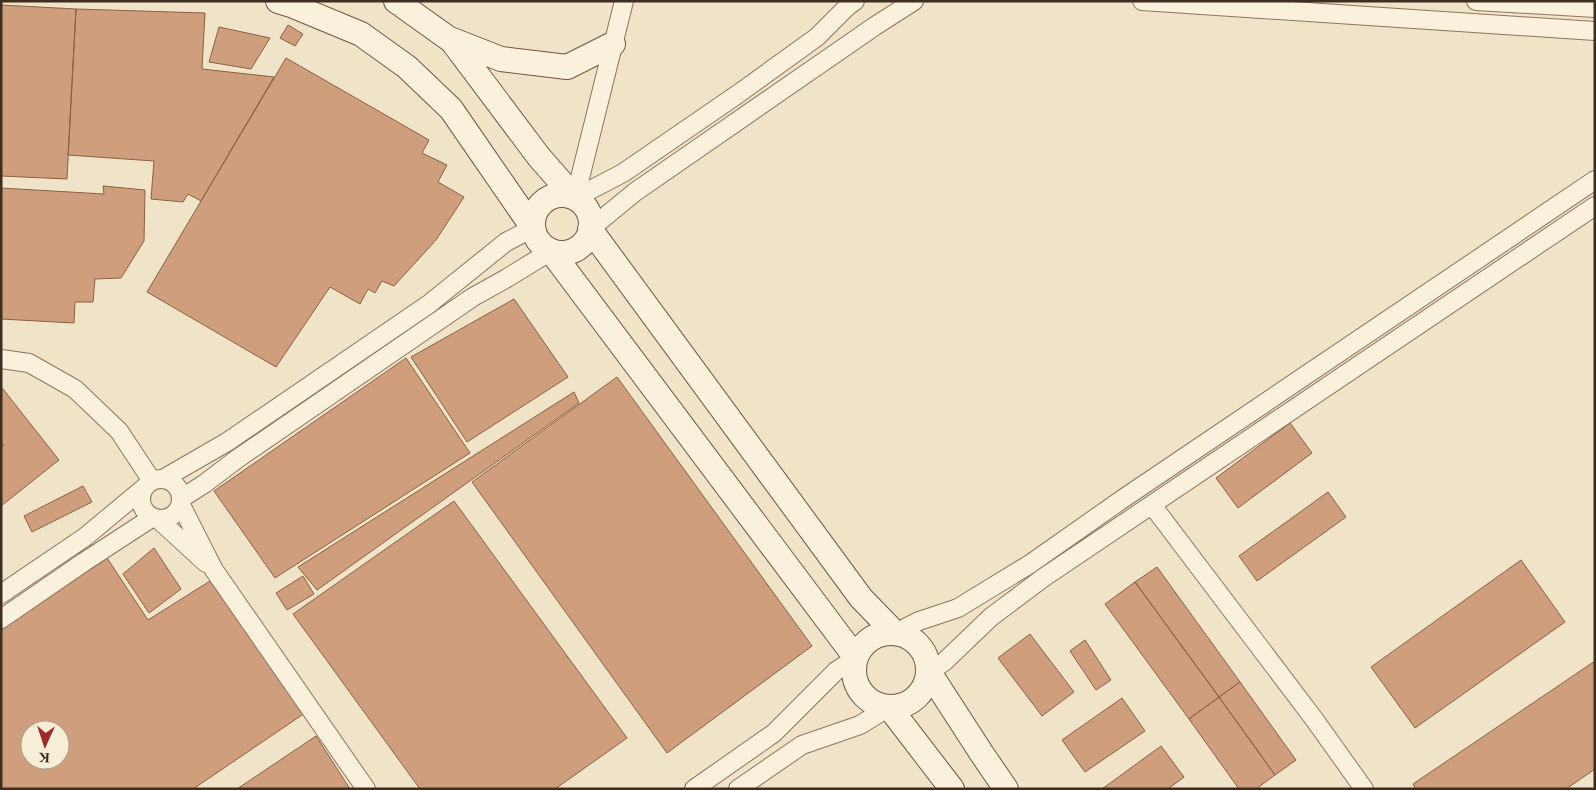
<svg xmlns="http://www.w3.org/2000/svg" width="1596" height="790" font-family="'Times New Roman',serif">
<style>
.building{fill:#cf9f7d;stroke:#8d5f41;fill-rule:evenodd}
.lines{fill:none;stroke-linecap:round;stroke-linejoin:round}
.street-casing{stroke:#8d765c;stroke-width:20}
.secondary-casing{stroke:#6f573f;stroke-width:26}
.street{stroke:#faf1dc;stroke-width:18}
.secondary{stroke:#faf1dc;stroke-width:24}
</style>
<rect width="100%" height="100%" fill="#f0e4c8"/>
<path class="building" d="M1,5L76,9L67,179L1,176Z
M76,9L205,13L202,69L274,77L201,201L188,194L183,202L151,199L154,161L68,155Z
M288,25L303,34L295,46L280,38Z
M219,27L270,38L251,69L209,62Z
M286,58L429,140L422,153L447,165L438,182L464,197L436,240L394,286L382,281L375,293L368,289L360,304L330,287L276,367L147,292Z
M103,186L145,190L144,241L121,278L95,279L93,302H75L74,323L1,319V188L104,194Z
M514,299L568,377L467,442L411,357Z
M406,358L470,453L275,578L214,491Z
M617,377L812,646L667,753L472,482Z
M3,389L59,460L1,506V447L4,445L1,442V390Z
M574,392L579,403L317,590L298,567Z
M1290,423L1312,453L1238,508L1216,478Z
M83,486L92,502L32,532L24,516Z
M1328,492L1346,517L1257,581L1239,556Z
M454,501L627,738L555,789H420L293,614Z
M154,548L181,589L149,613L123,574Z
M107,558L148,620L210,581L305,713L193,789H1V630ZM30,730H60V760H30Z
M1521,560L1565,622L1415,728L1371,667Z
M1157,567L1240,682L1219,697L1135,582Z
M303,576L314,594L287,610L276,593Z
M1135,582L1219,697L1189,719L1105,604Z
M1030,634L1074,692L1042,716L998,658Z
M1085,640L1111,680L1096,690L1070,651Z
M1595,661V769L1566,789H1416L1413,784Z
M1240,682L1296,760L1275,775L1219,697Z
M1219,697L1275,775L1256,789H1239L1189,719Z
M1122,698L1145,731L1085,772L1062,740Z
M316,736L350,789H237Z
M1161,746L1184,777L1168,789H1102Z"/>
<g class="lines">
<g class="street-casing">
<path id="street" d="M1142,1L1595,31
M1476,1L1595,8
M575,198L623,173L738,94L817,37L848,6L855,1
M575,198L624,1
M590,229L635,192L875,26L914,1
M1,359L29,363L75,389L119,431L152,481
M141 499a20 20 0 1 1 40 0a20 20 0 1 1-40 0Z
M163,479L227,442L429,304L506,242L533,228
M182,498L204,484L237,459L473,297L507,278L551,251
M181,505L214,570L366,789
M1152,505L1314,719L1364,789
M158,519L206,563
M1,594L85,537L144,488
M1,619L84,562L153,517
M895,633L919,621L958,608L1030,564L1124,498L1595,180
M929,672L944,662L991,617L1043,578L1595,206
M694,789L774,733L836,671L856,658
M738,789L802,745L860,725L889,707"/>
</g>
<g class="secondary-casing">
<path id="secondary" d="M278,1L291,5L361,34L407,67L451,109L533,228
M396,1L452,41L539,157L575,198
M450,39L501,59L567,67L613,44
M533 224a29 29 0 1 1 58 0a29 29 0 1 1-58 0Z
M590,229L861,598L895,633
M551,251L856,658
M854 670a37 37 0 1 1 74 0a37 37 0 1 1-74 0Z
M929,672L982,754L1006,789
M889,707L952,789"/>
</g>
<use href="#street" class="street"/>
<use href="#secondary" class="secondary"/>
</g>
<rect width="1596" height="790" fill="none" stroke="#3d2e20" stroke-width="5"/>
<g transform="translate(45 745) rotate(183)"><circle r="24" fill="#f7eed8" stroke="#ada18e"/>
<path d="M0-4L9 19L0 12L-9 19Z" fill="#9e2a2b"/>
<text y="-8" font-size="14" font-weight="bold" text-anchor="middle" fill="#3d2e20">K</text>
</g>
</svg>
